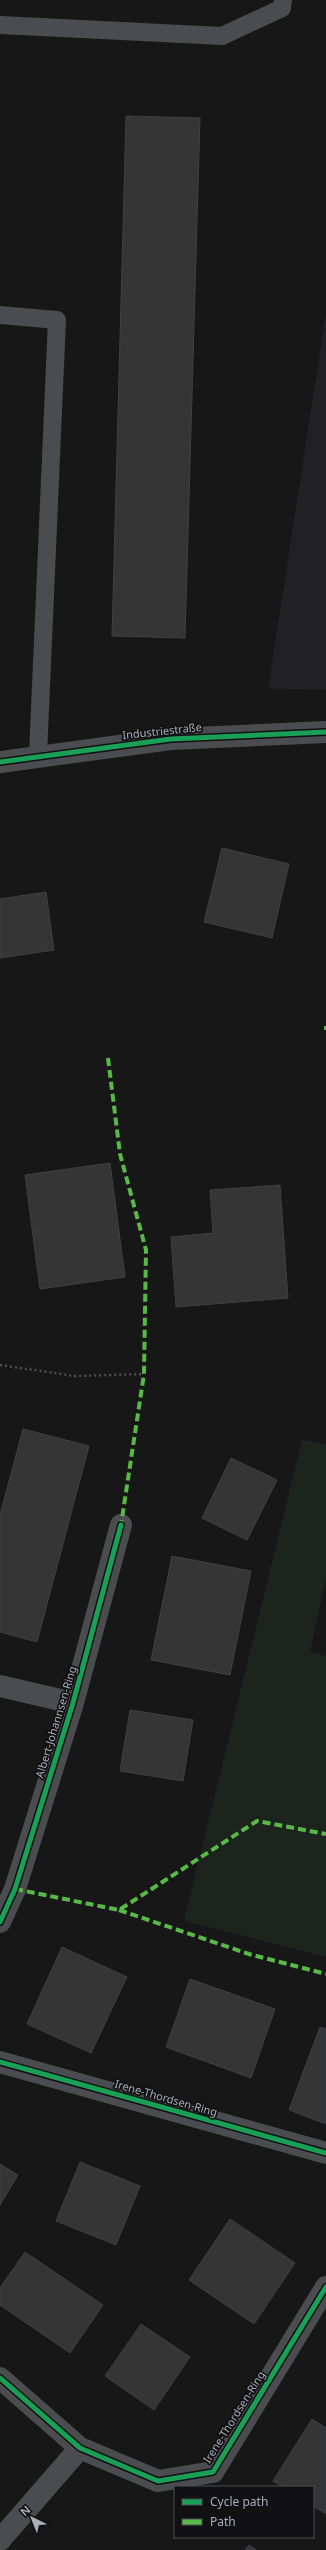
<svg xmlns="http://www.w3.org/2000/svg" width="326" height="2550" font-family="'Noto Sans',sans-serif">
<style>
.built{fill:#212123}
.green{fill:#1d241e}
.building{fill:#353536;stroke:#3f4043}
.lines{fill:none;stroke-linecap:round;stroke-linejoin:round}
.path{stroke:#4d4e52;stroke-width:2.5;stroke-dasharray:2 3;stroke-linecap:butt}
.service{stroke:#4b4c50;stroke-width:18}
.minor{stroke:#4b4c50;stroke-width:22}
.quiet{stroke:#58b947;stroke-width:4;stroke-dasharray:8 4;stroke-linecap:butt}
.cycleway-casing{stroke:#111113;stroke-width:8}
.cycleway{stroke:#1a9f57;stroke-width:5}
.labels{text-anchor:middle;stroke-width:3.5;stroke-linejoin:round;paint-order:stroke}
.street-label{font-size:11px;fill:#a8adb8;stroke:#111113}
</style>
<rect width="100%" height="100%" fill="#171717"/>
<path class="built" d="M326,312V690L268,689Z"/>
<path class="green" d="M302,1440L326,1444V1577L310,1652L326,1656V1957L184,1921Z"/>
<path class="building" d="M126,116L200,118L185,638L112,636Z
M222,848L289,864L272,938L204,922Z
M46,892L54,950L0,958V899Z
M110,1163L125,1277L40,1289L25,1175Z
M280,1185L288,1298L176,1307L171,1237L213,1233L210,1190Z
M23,1429L89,1446L37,1642L0,1632V1515Z
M231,1458L277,1480L247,1540L202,1518Z
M172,1556L251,1571L230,1675L151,1660Z
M130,1710L193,1720L183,1781L120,1771Z
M62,1947L127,1977L91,2053L27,2024Z
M190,1979L275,2009L251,2078L166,2047Z
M320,2027L326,2029V2124L289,2110Z
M80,2162L140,2186L116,2245L56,2221Z
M0,2164L18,2175L0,2205Z
M230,2219L295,2263L254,2324L189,2280Z
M25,2252L103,2305L70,2353L0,2305V2288Z
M141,2324L190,2357L154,2410L105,2376Z
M312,2419L326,2428V2514L313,2506V2487H283L273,2481Z
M249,2545L256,2550H245Z"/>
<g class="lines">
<path class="path" d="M0,1365L75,1376L144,1374"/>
<path class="service" d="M0,25L222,36L282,8L283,0
M0,315L57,320L38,755"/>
<path class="minor" d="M0,762L171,739L326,732
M0,1686L73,1703
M0,1922L15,1889L73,1703L121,1525
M0,2062L326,2153
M0,2378L80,2448L158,2481L213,2472L326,2287
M0,2540L80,2448"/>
<path class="quiet" d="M326,1026V1030
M108,1058L120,1154L146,1250L144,1374L121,1525
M15,1889L119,1910L257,1821L326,1834
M119,1910L249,1954L326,1974"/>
<g class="cycleway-casing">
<path id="cycleway" d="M0,762L171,739L326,732
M0,1922L15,1889L73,1703L121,1525
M0,2062L326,2153
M0,2378L80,2448L158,2481L213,2472L326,2287"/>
</g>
<use href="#cycleway" class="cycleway"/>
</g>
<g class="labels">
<g class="street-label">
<text transform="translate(162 731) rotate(-6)" y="4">Industriestraße</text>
<text transform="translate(56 1722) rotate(-73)" y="4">Albert-Johannsen-Ring</text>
<text transform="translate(166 2098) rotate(16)" y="4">Irene-Thordsen-Ring</text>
<text transform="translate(234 2417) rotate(-58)" y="4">Irene-Thordsen-Ring</text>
</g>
</g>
<rect x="174" y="2486" width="140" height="52" fill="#111113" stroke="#4d4f55"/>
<rect x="182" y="2499" width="20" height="6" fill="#1a9f57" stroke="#4d4f55"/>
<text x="210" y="2506" font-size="12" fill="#a8adb8">Cycle path</text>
<rect x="182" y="2519" width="20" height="6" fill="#58b947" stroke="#4d4f55"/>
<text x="210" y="2526" font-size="12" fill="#a8adb8">Path</text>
<g transform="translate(32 2518) rotate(317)" stroke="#111113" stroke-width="3" paint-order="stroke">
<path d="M0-3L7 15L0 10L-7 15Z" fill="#a8adb8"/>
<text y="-6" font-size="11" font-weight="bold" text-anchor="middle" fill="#a8adb8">N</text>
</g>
</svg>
